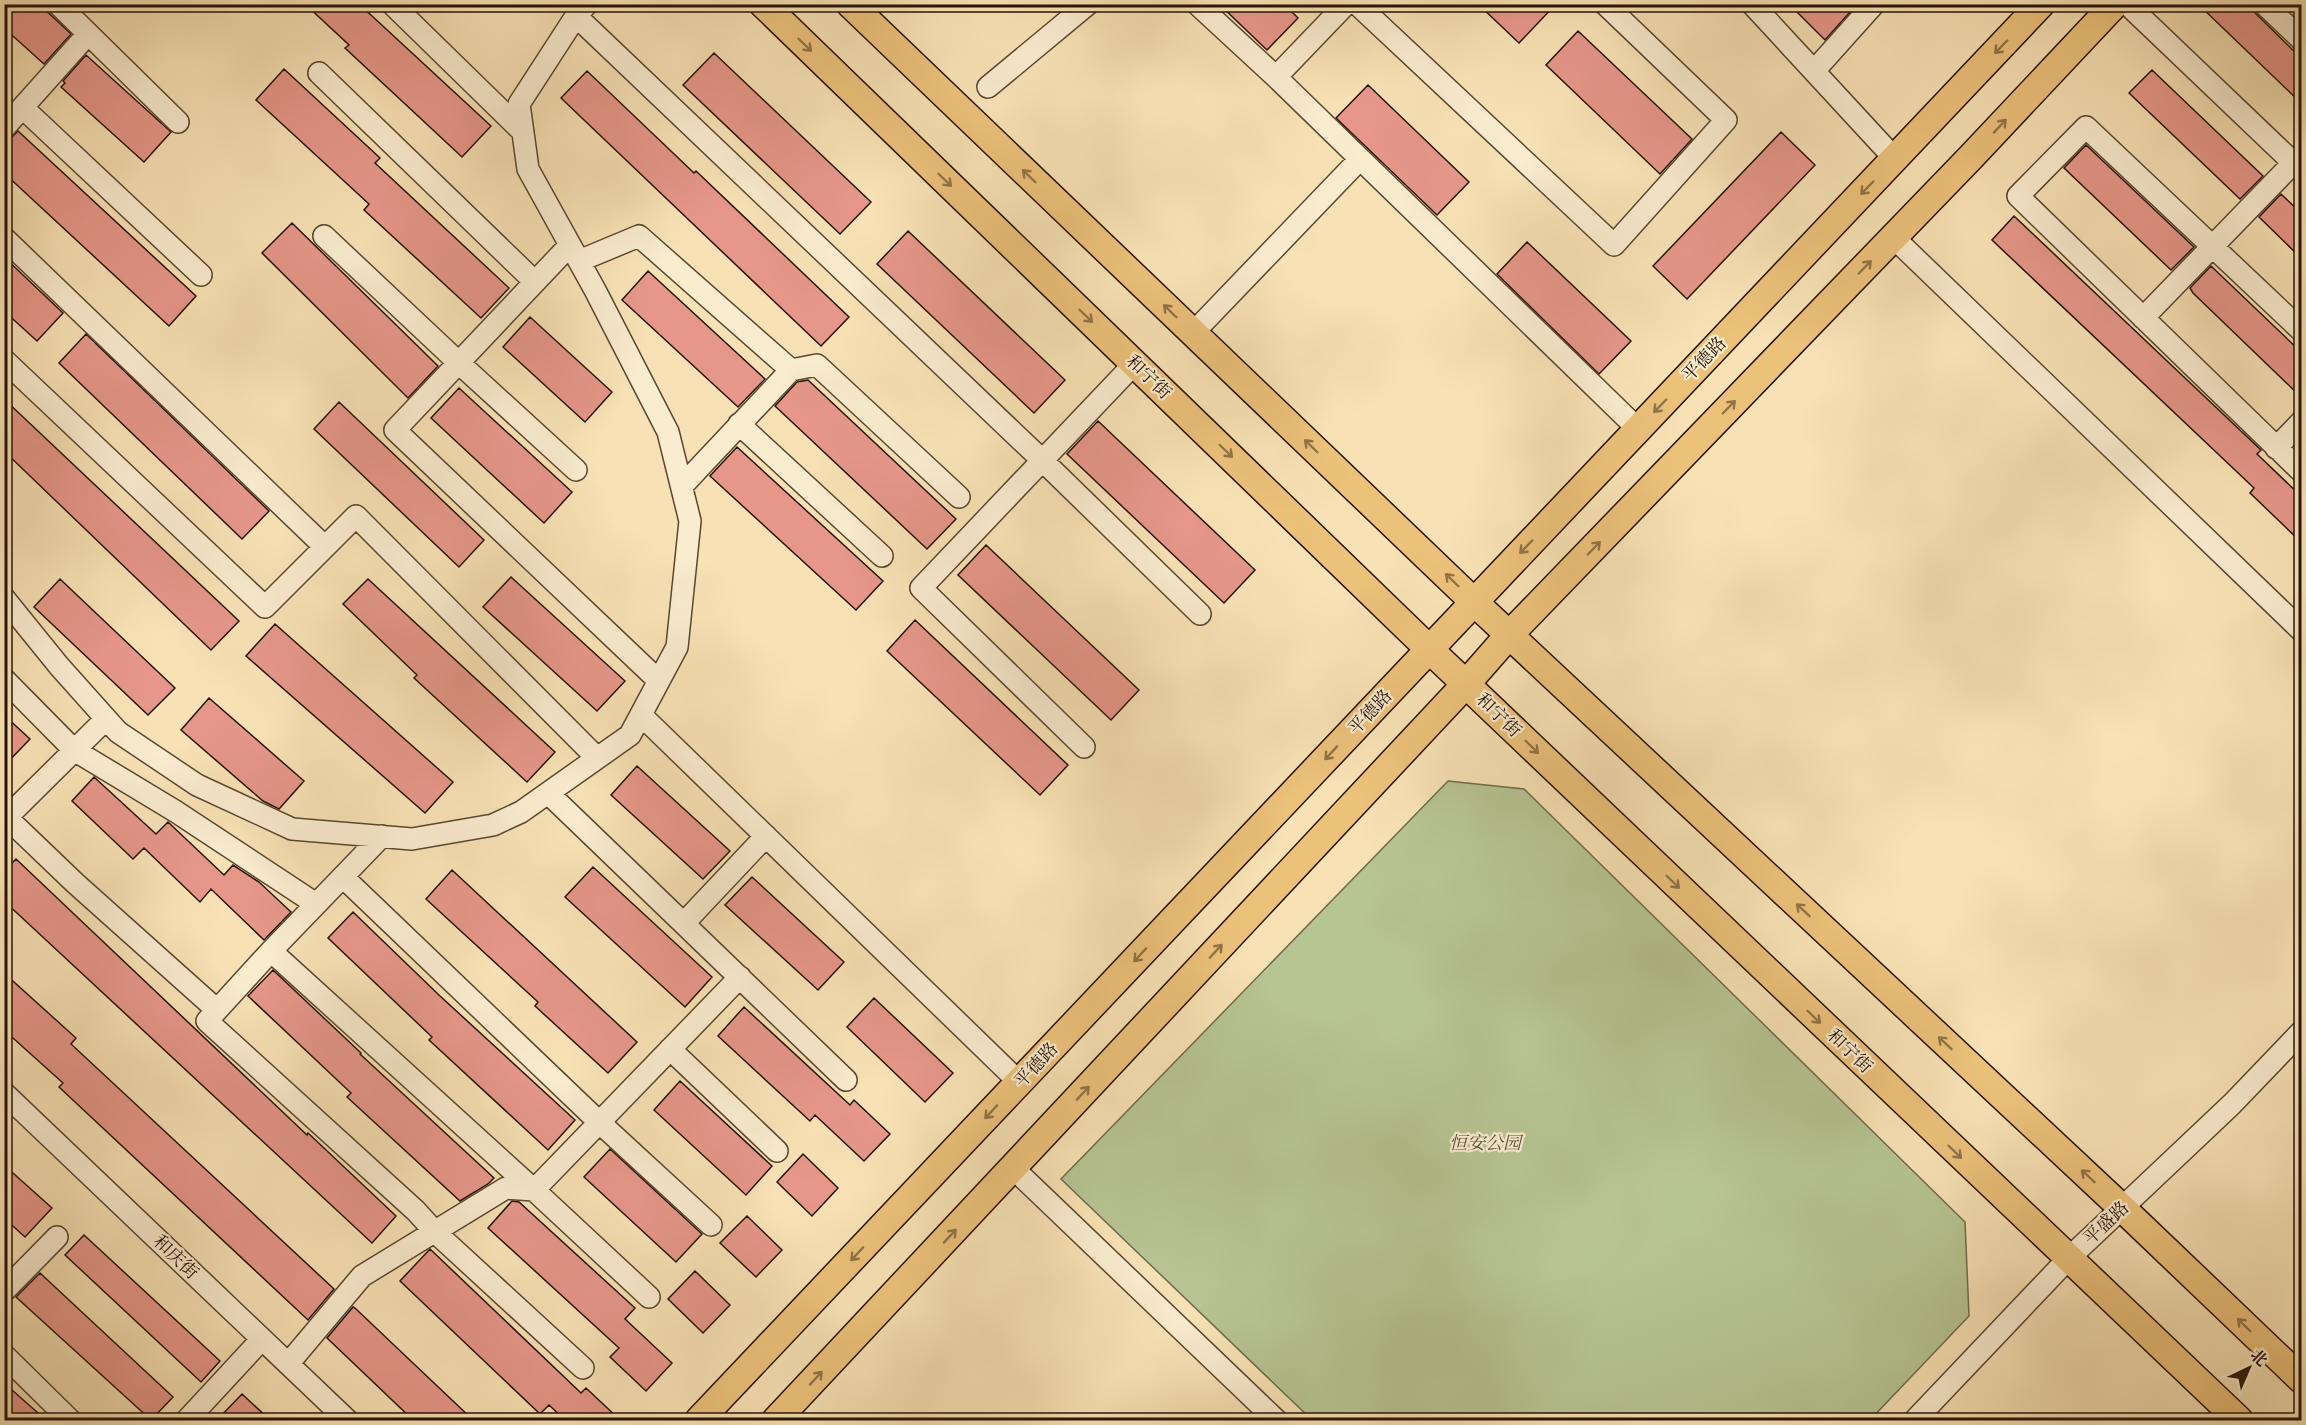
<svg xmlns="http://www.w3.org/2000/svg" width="2306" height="1425" font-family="'Libre Bodoni','Noto Serif SC',serif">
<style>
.green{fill:#b7c493;stroke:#6e6c4c;stroke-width:1.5}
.building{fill:#e6978a;stroke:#261306;stroke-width:1.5}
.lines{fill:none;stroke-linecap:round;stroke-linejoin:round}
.minor-casing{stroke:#5a4732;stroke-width:24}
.major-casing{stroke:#261306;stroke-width:30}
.minor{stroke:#faeccf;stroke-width:21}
.major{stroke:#ecc17a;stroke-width:27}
.oneway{stroke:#937346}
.labels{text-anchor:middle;stroke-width:4.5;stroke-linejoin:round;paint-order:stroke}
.street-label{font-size:18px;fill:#261306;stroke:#faeccf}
.park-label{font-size:18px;font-style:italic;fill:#595137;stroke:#faeccf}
</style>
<rect width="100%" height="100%" fill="#f8e2b5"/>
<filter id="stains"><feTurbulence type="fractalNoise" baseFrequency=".00333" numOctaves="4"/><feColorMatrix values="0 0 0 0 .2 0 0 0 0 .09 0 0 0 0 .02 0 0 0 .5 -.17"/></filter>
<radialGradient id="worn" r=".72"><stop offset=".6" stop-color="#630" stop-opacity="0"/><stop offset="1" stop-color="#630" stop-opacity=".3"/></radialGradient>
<path class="green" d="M1448,781L1524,789L1965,1222L1969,1316L1870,1420H1312L1061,1179Z"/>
<path class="building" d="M4,4H39L71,34L44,64L4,28Z
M305,4H359L491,126L462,157L345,48L349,45Z
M1219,4H1284L1298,18L1267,50Z
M1478,4H1556L1519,43Z
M1789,4H1843L1850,12L1825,40Z
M2198,4H2246L2301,58V103Z
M1578,31L1692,139L1660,174L1546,65Z
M714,53L871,202L840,234L683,85Z
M86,55L171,132L144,162L61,87L65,83L63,81Z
M284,69L380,158L375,163L509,288L481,318L364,210L369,204L256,100Z
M2152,70L2263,176L2240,199L2129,93Z
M587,71L694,173L696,171L849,317L821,346L561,98Z
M1368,85L1469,182L1437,215L1336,118Z
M18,131L196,296L169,326L4,173V145Z
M1781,132L1815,165L1687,299L1653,266Z
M2086,145L2194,247L2171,270L2064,168Z
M2281,194L2301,213V258L2259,217Z
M2014,216L2261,450L2257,454L2301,496V542L2250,493L2254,488L1992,240Z
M292,223L438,366L408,398L262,253Z
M908,231L1065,380L1034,413L877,264Z
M1527,242L1631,341L1599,374L1497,274Z
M4,257L63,313L37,341L4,311Z
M2211,266L2301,352V397L2193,293L2190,288Z
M648,271L765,379L738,407L622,300Z
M530,317L612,392L585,422L503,347Z
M86,334L269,511L242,539L59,363Z
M808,380L956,519L927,549L775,406L797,382Z
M459,388L572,492L544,523L431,418Z
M4,399L239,621L211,650L4,451Z
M339,402L484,540L459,567L314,429Z
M1098,421L1255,570L1224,603L1067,454Z
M737,447L883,581L856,610L710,476Z
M986,545L1139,690L1111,720L958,575Z
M511,577L625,681L597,711L483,607Z
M60,579L175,688L148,715L34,607Z
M368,579L555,752L527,782L414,678L417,675L343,604Z
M915,620L1068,765L1040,795L887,651Z
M275,624L453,782L425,813L246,656Z
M209,698L304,781L279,809L263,801L181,730Z
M4,715L30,739L4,766Z
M637,766L730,851L703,879L611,795Z
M94,777L156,834L168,822L224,875L233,865L259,882L291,912L264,940L211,889L200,902L144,848L133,859L72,801Z
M16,859L307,1135L308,1133L396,1216L372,1243L4,901V871Z
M593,867L712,977L685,1007L565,897Z
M452,870L637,1042L608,1073L535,1006L538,1002L426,899Z
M752,877L844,962L818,990L725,905Z
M353,912L440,996L575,1120L548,1150L429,1040L432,1037L328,938Z
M273,970L361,1053L360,1054L494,1178L488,1184L460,1201L347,1097L351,1093L248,996Z
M4,973L76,1038L71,1044L334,1289L308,1320L59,1087L63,1083L4,1030Z
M874,998L953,1073L925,1102L847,1027Z
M744,1007L850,1105L854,1100L890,1134L864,1161L815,1115L810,1121L718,1036Z
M680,1081L772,1166L746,1195L654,1110Z
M610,1149L702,1234L676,1262L584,1177Z
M803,1154L838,1188L812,1216L777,1182Z
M4,1165L52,1208L25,1237L4,1218Z
M512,1201L519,1202L635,1308L625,1319L672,1363L646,1391L610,1357L619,1348L488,1228Z
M747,1216L782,1250L756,1277L720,1243Z
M84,1235L220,1361L201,1382L65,1255Z
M430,1249L581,1393L586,1388L620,1420H565L549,1405L540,1414L400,1281Z
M695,1271L730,1305L703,1333L668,1299Z
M40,1273L173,1397L151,1420L16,1297Z
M353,1307L355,1308L473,1420H413L327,1338Z
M4,1383L46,1420H4Z
M242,1394L270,1420H217Z"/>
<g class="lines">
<g class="minor-casing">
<path id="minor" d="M58,4L178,122
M392,4L523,132
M1197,4L1276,77L1638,429
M1357,4L1614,245L1726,120L1605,4
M1752,4L1895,159
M2127,4L2302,171
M2264,4L2302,40
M576,16L1042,460L1200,614
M1814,71L1874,4
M319,73L535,282
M1276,77L1346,4
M988,87L1088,4
M23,108L201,275
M4,128L88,34
M324,236L459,363L576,470
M1893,237L2302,631
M4,238L325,547
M570,245L395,430L659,681
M579,261L639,236L791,370L817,365L959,497
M2143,318L2302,154
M2302,331L2086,127L2018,196L2302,472
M1193,333L1360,159
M4,360L265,607L356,516L597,758
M739,424L882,556
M2276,448L2302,421
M682,486L791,370
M4,598L59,666L118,732L197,785L292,829L412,839L493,825L521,812L630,735L677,647L690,521L668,432L595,290L528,169L519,104L576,16L587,4
M4,679L74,750L175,811L316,904
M641,715L1019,1082
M1084,747L921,588L1135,363
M548,793L846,1080
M4,815L75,883L217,1010
M4,820L106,719
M382,836L271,951L534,1190L740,977
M343,877L599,1122L711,1225
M684,923L766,836
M271,951L207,1021L416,1211L435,1232L583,1368
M670,1049L777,1151
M4,1093L347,1420
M1013,1168L1276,1420
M4,1291L57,1237
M4,1355L70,1420
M288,1364L362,1276L506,1188L534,1190L649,1297
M187,1420L262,1339
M1915,1420L2068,1259L2232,1104L2302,1031"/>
</g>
<g class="major-casing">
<path id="major" d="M763,4L1429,649L2239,1420
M850,4L1474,602L2122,1208L2302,1380
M699,1420L2041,4
M776,1420L1466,684L1509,635L1971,157L2115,4"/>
</g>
<use href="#minor" class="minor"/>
<use href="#major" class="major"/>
</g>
<defs><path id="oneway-shaft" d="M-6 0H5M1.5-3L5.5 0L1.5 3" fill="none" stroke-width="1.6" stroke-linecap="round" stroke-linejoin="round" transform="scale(1.5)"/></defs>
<g class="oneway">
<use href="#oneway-shaft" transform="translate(805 45) rotate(44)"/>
<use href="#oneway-shaft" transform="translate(2001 47) rotate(134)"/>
<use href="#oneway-shaft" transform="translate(2000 126) rotate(-47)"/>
<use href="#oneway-shaft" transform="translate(1029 176) rotate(-136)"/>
<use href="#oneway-shaft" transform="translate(945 180) rotate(44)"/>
<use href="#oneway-shaft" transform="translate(1867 188) rotate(134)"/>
<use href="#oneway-shaft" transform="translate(1865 267) rotate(-46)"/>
<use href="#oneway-shaft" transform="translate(1170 311) rotate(-136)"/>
<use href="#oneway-shaft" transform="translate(1086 316) rotate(44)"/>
<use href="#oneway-shaft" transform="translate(1660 406) rotate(134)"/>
<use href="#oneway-shaft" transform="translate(1729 407) rotate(-46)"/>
<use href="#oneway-shaft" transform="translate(1311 446) rotate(-136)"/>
<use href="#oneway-shaft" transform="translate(1226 451) rotate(44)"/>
<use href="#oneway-shaft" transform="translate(1526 547) rotate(134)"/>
<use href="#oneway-shaft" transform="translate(1594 548) rotate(-46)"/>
<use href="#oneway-shaft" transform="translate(1452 580) rotate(-136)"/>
<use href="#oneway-shaft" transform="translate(1532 747) rotate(44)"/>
<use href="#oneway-shaft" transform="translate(1331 753) rotate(133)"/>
<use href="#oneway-shaft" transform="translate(1673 882) rotate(44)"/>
<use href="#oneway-shaft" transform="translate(1803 910) rotate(-137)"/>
<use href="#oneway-shaft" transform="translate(1216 951) rotate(-47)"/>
<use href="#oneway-shaft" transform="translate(1140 955) rotate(133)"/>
<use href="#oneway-shaft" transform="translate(1814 1017) rotate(44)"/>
<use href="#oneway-shaft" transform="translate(1945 1043) rotate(-137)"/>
<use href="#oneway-shaft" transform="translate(1083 1093) rotate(-47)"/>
<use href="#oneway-shaft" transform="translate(991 1112) rotate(133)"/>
<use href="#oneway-shaft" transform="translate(1955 1152) rotate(44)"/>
<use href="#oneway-shaft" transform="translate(2088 1176) rotate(-137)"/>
<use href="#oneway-shaft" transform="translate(950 1236) rotate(-47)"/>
<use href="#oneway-shaft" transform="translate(857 1254) rotate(133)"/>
<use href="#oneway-shaft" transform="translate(2244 1325) rotate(-136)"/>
<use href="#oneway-shaft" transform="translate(816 1378) rotate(-47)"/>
</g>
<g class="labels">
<g class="street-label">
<text transform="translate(1704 359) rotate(-46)" y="6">平德路</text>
<text transform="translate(1149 377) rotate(44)" y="6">和宁街</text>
<text transform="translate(1370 712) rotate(-47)" y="6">平德路</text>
<text transform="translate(1499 715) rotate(44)" y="6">和宁街</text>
<text transform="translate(1850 1051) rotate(44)" y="6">和宁街</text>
<text transform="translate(1036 1065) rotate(-47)" y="6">平德路</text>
<text transform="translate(2106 1223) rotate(-43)" y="6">平盛路</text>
<text transform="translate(176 1257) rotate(44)" y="6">和庆街</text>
</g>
<g class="park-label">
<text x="1485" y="1149">恒安公园</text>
</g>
</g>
<rect width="2306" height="1425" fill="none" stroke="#f8e2b5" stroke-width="24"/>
<rect x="6" y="6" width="2294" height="1413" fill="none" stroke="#261306" stroke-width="3"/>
<rect x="12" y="12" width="2282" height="1401" fill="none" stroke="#261306" stroke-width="1.5"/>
<g transform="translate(2249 1368) rotate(44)" stroke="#faeccf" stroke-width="4.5" paint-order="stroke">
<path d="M0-4.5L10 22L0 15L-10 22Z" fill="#261306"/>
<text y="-9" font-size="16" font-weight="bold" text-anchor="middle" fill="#261306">北</text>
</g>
<rect width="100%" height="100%" filter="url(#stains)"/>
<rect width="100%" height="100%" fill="url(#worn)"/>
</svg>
